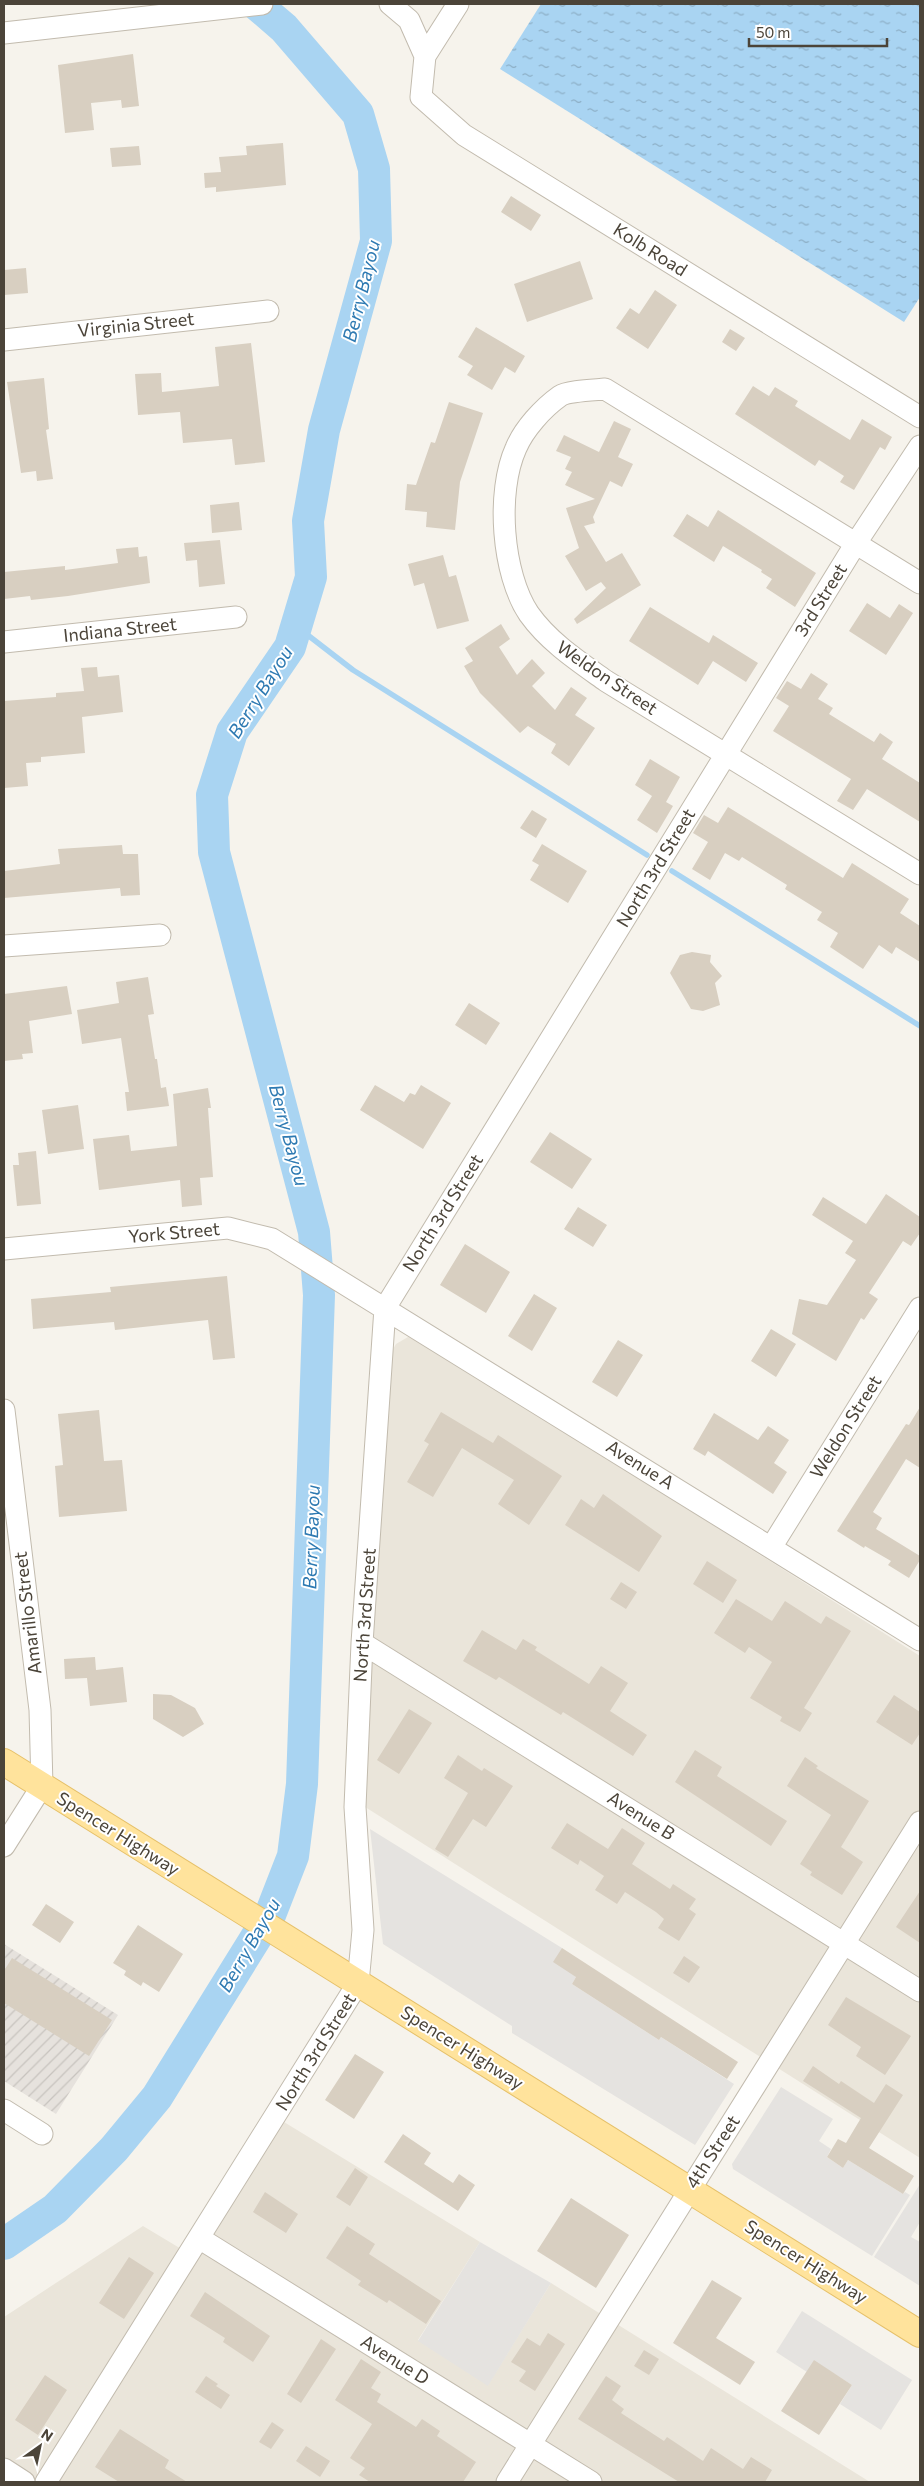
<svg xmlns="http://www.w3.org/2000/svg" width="924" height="2486" font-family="Commissioner,sans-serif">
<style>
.residential{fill:#eae5da}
.industrial{fill:url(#industrial-furrows)}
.parking{fill:#e5e3e0}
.water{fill:url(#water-ripples)}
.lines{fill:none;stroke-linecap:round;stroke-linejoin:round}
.stream{stroke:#a9d4f2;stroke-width:5.5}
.river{stroke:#a9d4f2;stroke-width:32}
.building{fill:#d8cfc1}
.minor-casing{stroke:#c2bbae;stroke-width:23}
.major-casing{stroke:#e6c16a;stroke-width:28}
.minor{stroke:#fff;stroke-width:21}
.major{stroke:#ffe39c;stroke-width:26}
.labels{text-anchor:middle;stroke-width:4;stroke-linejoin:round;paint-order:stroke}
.street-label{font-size:18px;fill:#4b4439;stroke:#fff}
.water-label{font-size:19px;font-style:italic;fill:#2e7ab2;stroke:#fff}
</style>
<defs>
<pattern id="industrial-furrows" width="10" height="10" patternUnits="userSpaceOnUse" patternTransform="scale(1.25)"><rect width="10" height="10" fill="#e6e2dd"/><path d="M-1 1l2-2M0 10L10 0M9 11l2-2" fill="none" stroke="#c7c3be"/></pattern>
<pattern id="water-ripples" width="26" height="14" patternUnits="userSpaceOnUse" patternTransform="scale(1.25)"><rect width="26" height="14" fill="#a9d4f2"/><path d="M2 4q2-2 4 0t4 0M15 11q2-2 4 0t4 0" fill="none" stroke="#8caec5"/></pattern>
</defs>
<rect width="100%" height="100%" fill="#f6f3ec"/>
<path class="residential" d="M408,1337L417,1338L920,1656V2158L362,1805L392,1351L396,1344Z
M284,2122L480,2242L418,2340L488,2385L551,2283L870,2482H4V2317L143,2226L198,2259Z"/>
<path class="industrial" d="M4,1944L118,2015L56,2114L4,2081Z"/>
<path class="parking" d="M370,1829L562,1948L576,1977L572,1984L659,2040L661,2037L734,2084L695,2145L512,2033V2026L383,1944Z
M781,2087L833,2119L819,2141L831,2149L827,2157L843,2168L848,2160L903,2194L905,2192L910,2195L872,2256L733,2169L732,2164Z
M920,2184V2222L911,2237L920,2242V2286L874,2257Z
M480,2242L551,2283L488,2386L418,2341Z
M802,2311L912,2380L881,2430L840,2404L852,2385L814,2361L807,2372L776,2352Z"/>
<path class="water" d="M541,4H920V297L904,322L500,69Z"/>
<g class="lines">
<path class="stream" d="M296,626L353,670L647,855
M672,871L920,1026"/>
<path class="river" d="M4,2244L55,2209L114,2149L157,2097L270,1915L293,1856L302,1784L319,1295L314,1232L214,852L212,795L232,732L290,647L311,577L308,521L324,430L376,241L374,169L358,114L284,28L256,4"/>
</g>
<path class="building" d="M133,54L139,106L122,108L121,100L91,103L94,130L65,133L58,65Z
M283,143L286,185L216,192V187L205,188L204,173L221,172L219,157L247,155L246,146Z
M139,146L141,165L112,167L110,148Z
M511,196L541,215L531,231L501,212Z
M580,261L593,299L527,322L514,284Z
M26,268L28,293L4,295V270Z
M655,290L677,305L648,349L616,328L630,308L639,314Z
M476,327L525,356L515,373L505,367L492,390L467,375L473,366L458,357Z
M730,329L745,338L736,351L722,342Z
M251,343L265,462L235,465L232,439L183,443L180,412L138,415L135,374L161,373L162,392L219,386L215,347Z
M44,378L49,429L46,430L53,479L37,481L36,471L21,473L7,382Z
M753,386L769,396L775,387L798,401L795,406L850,440L862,419L892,437L885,450L880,447L854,490L840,482L844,476L819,460L815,466L735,414Z
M449,402L483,413L460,482L455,530L426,527L427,512L405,510L407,484L416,485L431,442L435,443Z
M614,421L631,429L618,457L633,464L622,487L610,481L593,517L595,523L584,526L606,562L622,553L641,585L577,624L574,619L606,588L601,582L586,591L565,556L579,548L566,508L595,499L565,485L572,472L565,469L571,457L556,451L564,435L599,452Z
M239,502L242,530L212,533L210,505Z
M718,510L816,573L795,607L766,588L772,579L761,572L762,570L723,546L714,562L673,536L687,514L708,527Z
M220,540L225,584L199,587L197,560L186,561L184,543Z
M138,547L139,557L147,556L150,583L68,596L31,600L30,596L4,599V572L65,566V570L118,563L116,549Z
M443,555L449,577L456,575L469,621L437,629L424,583L414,586L408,564Z
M867,603L890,618L899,604L913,613L886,655L849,631Z
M650,607L709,643L713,635L758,663L746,682L713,661L698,685L629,641Z
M501,624L510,639L499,647L517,675L532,659L545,673L532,686L555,710L571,687L587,698L575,715L595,728L569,766L551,753L556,744L528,726L520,733L480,693L464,666L473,661L465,648Z
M97,667L98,677L119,675L123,712L82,717L85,753L41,757V762L26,763L28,786L4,788V701L56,697V693L84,691L81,668Z
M811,673L828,684L818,699L833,708L829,714L874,742L880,733L893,742L882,759L920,783V822L867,789L853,810L837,801L851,779L773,731L789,706L776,698L787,681L801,689Z
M650,759L680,777L666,802L673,806L657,833L637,820L652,796L635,785Z
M728,807L843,878L852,863L909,899L900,913L920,926V962L896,947L892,954L879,945L863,969L830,947L838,933L817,920L822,912L785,889L787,885L742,857L739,861L725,853L710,880L692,869L708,842L693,833L704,815L718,823Z
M532,810L547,819L536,838L520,828Z
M542,844L587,871L568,903L530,880L539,865L532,861Z
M122,845L123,854H138L140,895L121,896L120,888L4,898V871L60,864L58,849Z
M692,952L711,955L710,962L722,976L715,983L720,1005L703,1011L691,1009L670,973L680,955Z
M148,977L154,1014L148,1015L155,1059H157L161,1088L166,1087L169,1106L127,1111L125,1092H129L121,1038L82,1044L77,1010L119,1003L116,982Z
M67,986L72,1014L29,1021L33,1053L22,1054L23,1059L4,1061V994Z
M469,1003L500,1023L486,1045L455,1025Z
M375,1085L404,1102L410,1093L415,1095L421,1085L451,1103L423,1149L360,1110Z
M208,1088L211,1108H208L213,1177L200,1178L202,1205L182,1207L180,1180L99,1190L93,1139L129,1135L131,1151L177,1146L173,1094Z
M78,1105L84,1149L48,1154L42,1110Z
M550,1132L592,1159L572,1189L530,1162Z
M36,1151L41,1204L17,1206L13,1165H19L18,1153Z
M886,1194L920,1217V1233L911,1246L903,1241L869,1293L878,1299L864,1320L861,1318L836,1361L792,1334L799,1299L827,1305L856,1260L845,1253L853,1241L812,1215L823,1197L866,1224Z
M578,1207L607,1225L593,1247L564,1229Z
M465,1244L510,1272L486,1313L440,1285Z
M227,1276L235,1358L213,1360L208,1320L115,1330L114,1322L33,1329L31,1299L111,1292L110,1287Z
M534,1294L557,1308L532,1351L508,1336Z
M771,1329L796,1344L776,1377L751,1361Z
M618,1340L643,1355L617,1397L592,1382Z
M920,1407V1468L906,1459L873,1512L882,1518L876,1529L920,1556V1560L909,1578L888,1565L891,1561L865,1546L864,1548L837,1531L906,1424L909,1425Z
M99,1410L104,1461L122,1460L127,1511L59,1517L55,1466L63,1465L58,1414Z
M441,1412L493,1443L498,1435L562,1476L529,1525L498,1504L514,1480L462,1448L433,1497L407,1482L429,1444L424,1441Z
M714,1413L758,1440L768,1426L789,1440L774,1463L787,1472L773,1494L708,1451L705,1456L693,1449Z
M603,1494L662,1536L639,1572L565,1525L581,1499L594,1508Z
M707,1561L737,1580L723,1603L693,1584Z
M621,1582L637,1592L626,1609L610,1599Z
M736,1599L772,1621L785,1601L821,1624L826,1616L851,1631L804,1708L812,1713L800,1732L780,1721L782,1717L750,1698L772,1662L749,1647L745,1653L714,1633Z
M482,1630L516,1650L523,1639L537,1647L535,1650L589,1684L601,1666L628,1683L610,1711L647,1735L633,1756L563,1712L561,1715L499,1677L496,1680L463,1661Z
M95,1657L96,1670L123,1667L127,1702L90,1706L87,1678L65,1679L64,1659Z
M153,1694L171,1695L195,1708L204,1724L183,1737L153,1719Z
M894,1695L920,1712V1733L912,1745L876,1722Z
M409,1709L432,1723L399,1774L377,1760Z
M695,1750L722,1767L717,1776L787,1821L771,1846L675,1782Z
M458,1755L482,1771L484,1768L513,1786L486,1827L473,1819L448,1857L435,1849L468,1793L444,1778Z
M805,1757L818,1766L816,1768L869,1801L841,1847L863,1862L842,1895L810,1875L812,1872L800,1864L831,1815L787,1786Z
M567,1823L608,1849L622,1828L645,1843L632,1864L670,1889L673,1884L696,1899L689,1909L696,1914L679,1941L658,1928L664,1919L656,1912L625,1892L617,1904L595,1890L604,1876L580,1860L578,1865L551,1848Z
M920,1891V1943L896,1927Z
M46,1904L74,1922L60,1943L32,1925Z
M138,1925L183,1954L159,1992L143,1982L141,1986L124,1975L126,1971L113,1963Z
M562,1948L738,2062L727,2079L661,2037L659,2040L572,1984L576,1977L553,1962Z
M684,1956L700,1967L689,1983L673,1973Z
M12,1958L112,2020L89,2056L4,2003V1971Z
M846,1997L911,2036L885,2075L856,2056L861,2047L828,2025Z
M355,2054L384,2072L354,2119L325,2100Z
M813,2066L839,2084L841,2081L874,2103L886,2084L903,2095L869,2148L914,2176L903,2194L848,2160L843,2168L827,2157L838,2139L846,2143L861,2118L803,2081Z
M403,2134L431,2153L424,2164L453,2183L459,2174L475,2185L458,2211L384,2162Z
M355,2168L368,2177L350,2206L336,2197Z
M265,2192L298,2214L286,2233L253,2212Z
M571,2198L629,2235L596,2288L537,2251Z
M347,2226L375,2244L369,2254L441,2301L426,2324L389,2300L387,2303L358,2285L361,2281L326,2258Z
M129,2257L154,2273L124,2319L99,2303Z
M712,2280L742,2298L716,2338L755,2362L740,2385L673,2343Z
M205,2292L270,2336L253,2362L223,2342L225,2338L190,2316Z
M548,2333L565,2344L535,2391L519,2381L526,2371L511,2362L527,2338L540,2346Z
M321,2339L336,2349L301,2403L287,2394Z
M644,2350L659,2359L649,2375L634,2366Z
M361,2359L381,2372L371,2388L381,2394L377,2402L416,2427L422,2419L440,2431L437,2436L476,2462L463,2482H370L359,2475L365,2468L350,2458L372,2424L335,2400Z
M814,2360L852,2385L819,2435L781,2411Z
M45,2375L67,2390L38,2435L15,2420Z
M206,2376L218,2384L216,2386L230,2395L221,2409L195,2392Z
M606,2376L621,2386L612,2400L624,2409L621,2413L664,2441L667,2437L703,2461L711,2448L743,2469L751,2457L772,2470L765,2482H679L578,2419Z
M272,2422L284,2430L271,2449L259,2442Z
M120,2429L169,2460L165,2468L187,2482H119L95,2467Z
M306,2446L330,2461L320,2477L296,2461Z"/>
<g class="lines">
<g class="minor-casing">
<path id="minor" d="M390,4L409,20L425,56
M458,4L425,56L421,97L464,135L920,417
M4,33L262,4
M4,340L268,311
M920,583L605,389C595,390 567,391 560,396C543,408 524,429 516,448C496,492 502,574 529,614C549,642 578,661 606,681L920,874
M4,642L236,617
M4,946L160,935
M4,1249L228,1228L272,1239L920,1640
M4,1410L40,1710L42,1786L4,1846
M772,1546L920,1308
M362,1643L920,1991
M4,2110L42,2134
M199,2238L591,2482
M4,2469L24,2482
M46,2482L358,1983L363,1930L355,1807L362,1643L385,1308L856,543L920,446
M507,2482L920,1822"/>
</g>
<g class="major-casing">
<path id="major" d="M4,1762L920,2334"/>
</g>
<use href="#minor" class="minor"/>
<use href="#major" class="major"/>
</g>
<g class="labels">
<g class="street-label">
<text transform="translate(650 250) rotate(32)" y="6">Kolb Road</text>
<text transform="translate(136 325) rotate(-6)" y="6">Virginia Street</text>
<text transform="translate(821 600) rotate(-58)" y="6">3rd Street</text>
<text transform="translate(120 630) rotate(-6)" y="6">Indiana Street</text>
<text transform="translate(607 678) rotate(34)" y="6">Weldon Street</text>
<text transform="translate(656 868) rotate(-59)" y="6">North 3rd Street</text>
<text transform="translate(443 1213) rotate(-58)" y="6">North 3rd Street</text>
<text transform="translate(174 1233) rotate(-5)" y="6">York Street</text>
<text transform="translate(846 1427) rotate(-58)" y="6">Weldon Street</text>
<text transform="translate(640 1465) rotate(32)" y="6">Avenue A</text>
<text transform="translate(28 1613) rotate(-97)" y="6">Amarillo Street</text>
<text transform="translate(365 1615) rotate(-86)" y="6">North 3rd Street</text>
<text transform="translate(641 1816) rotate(32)" y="6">Avenue B</text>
<text transform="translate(118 1834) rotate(32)" y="6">Spencer Highway</text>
<text transform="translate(462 2048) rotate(32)" y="6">Spencer Highway</text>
<text transform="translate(316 2052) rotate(-58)" y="6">North 3rd Street</text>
<text transform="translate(713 2152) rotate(-57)" y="6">4th Street</text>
<text transform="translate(806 2262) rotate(32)" y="6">Spencer Highway</text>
<text transform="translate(395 2360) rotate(32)" y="6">Avenue D</text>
</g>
<g class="water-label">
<text transform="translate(361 291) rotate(-76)" y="7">Berry Bayou</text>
<text transform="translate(260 692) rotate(-58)" y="7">Berry Bayou</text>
<text transform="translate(289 1135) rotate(75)" y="7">Berry Bayou</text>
<text transform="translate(311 1537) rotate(-88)" y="7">Berry Bayou</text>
<text transform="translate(249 1945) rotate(-60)" y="7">Berry Bayou</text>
</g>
</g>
<rect width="924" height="2486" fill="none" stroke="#4b4439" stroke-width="10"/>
<g transform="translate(40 2446) rotate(33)" stroke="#ffffff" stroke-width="4" paint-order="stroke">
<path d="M0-4L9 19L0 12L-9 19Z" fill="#4b4439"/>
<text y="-8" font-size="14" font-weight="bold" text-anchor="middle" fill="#4b4439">N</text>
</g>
<path d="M749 38v8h138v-8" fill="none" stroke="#4b4439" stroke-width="2.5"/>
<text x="756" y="38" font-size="15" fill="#4b4439" stroke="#ffffff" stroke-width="4" paint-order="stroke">50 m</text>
</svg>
